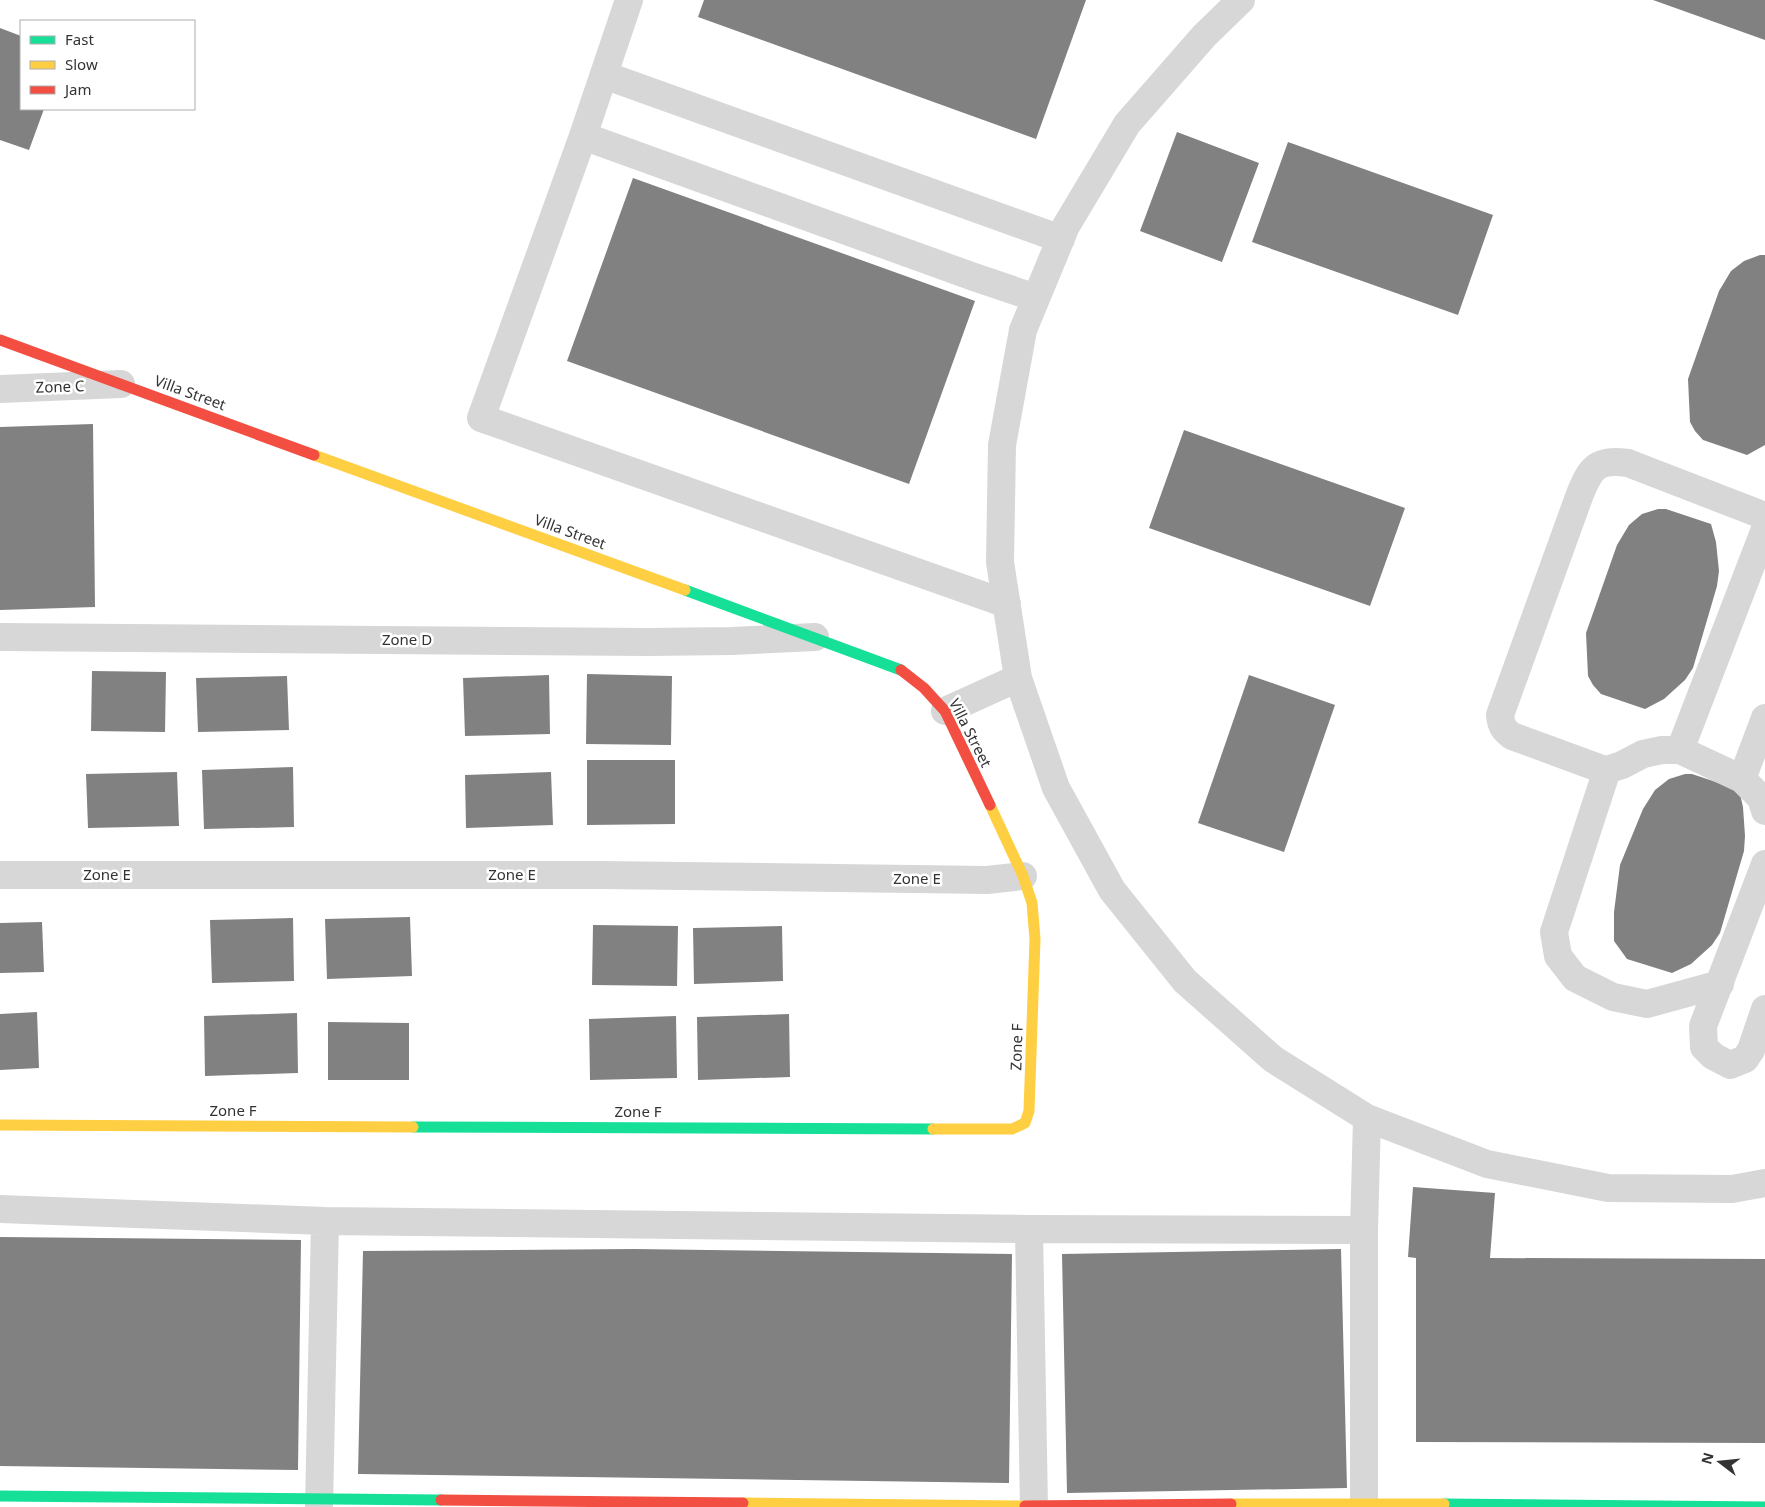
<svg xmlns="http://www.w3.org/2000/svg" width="1765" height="1507" font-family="'Noto Sans',sans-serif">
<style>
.building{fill:#818181}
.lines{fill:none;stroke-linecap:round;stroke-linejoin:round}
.street{stroke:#d7d7d7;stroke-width:28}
.fast{stroke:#16e098;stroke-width:11}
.slow{stroke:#ffcf43;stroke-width:11}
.jam{stroke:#f24e42;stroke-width:11}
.labels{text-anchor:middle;stroke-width:5;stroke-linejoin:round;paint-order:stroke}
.street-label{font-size:15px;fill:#333;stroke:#fff}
</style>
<rect width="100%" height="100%" fill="#fff"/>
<path class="building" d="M704,0H1086L1036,139L698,17Z
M1653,0H1765V40Z
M0,28L21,36V109H44L29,150L0,140Z
M1177,132L1259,163L1222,262L1140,231Z
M1288,142L1493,215L1458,315L1252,242Z
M633,178L975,301L909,484L567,361Z
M1760,255H1765V445L1747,455L1703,440L1695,431L1690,422L1688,379L1719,291L1731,271L1744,261Z
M93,424L95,607L0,610V427Z
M1184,430L1405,508L1370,606L1149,528Z
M1658,509H1666L1711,524L1716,542L1719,571L1717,586L1693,668L1685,680L1664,699L1645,709L1601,694L1593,685L1588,676L1586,633L1617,545L1629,525L1642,514Z
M92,671L166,672L165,732L91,731Z
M587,674L672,676L671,745L586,744Z
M549,675L550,734L465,736L463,678Z
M1249,675L1335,705L1284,852L1198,823Z
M287,676L289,730L198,732L196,678Z
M587,760H675V824L587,825Z
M293,767L294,827L204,829L202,770Z
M177,772L179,826L88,828L86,774Z
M551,772L553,825L466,828L465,775Z
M1685,774H1692L1737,789L1740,794L1743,807L1745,836L1744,851L1720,933L1712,945L1691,964L1672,973L1627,959L1614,941V912L1620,865L1643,809L1655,790L1669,779Z
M410,917L412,976L327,979L325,919Z
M293,918L294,981L212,983L210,920Z
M42,922L44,972L0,973V923Z
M593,925L678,926L677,986L592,985Z
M782,926L783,981L694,984L693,928Z
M37,1012L39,1068L0,1070V1014Z
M297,1013L298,1073L205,1076L204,1016Z
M789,1014L790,1077L698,1080L697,1017Z
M676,1016L677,1078L590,1080L589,1019Z
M328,1022L409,1023V1080H328Z
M1413,1187L1495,1193L1490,1258L1765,1259V1443L1416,1442V1258L1408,1257Z
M0,1237L301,1240L298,1470L0,1466Z
M634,1249L1012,1254L1009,1483L358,1474L363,1251Z
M1341,1249L1347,1488L1067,1493L1062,1254Z"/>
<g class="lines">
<path class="street" d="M629,0L583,136L481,418L1007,604
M1241,0L1204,36L1127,124L1066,226L1023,330L1002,445L1000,562L1018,678L1056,788L1112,890L1185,981L1273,1059L1367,1118L1487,1164L1608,1188L1732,1189L1765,1183
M604,75L1061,239
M583,136L974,277L1036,298
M0,389L121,384
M1765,516L1628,463C1597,459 1591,467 1580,494L1500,715C1501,726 1504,730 1512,736L1599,768L1607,770L1622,765L1643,754L1662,750H1680L1742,779L1761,798L1765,811
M0,637L648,642L732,641L815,637
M945,711L1018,678
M1680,750L1765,529
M1607,770L1554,932L1558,956L1575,978L1613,997L1647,1004L1720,984
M1742,779L1765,718
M1765,864L1703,1026L1704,1047L1713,1056L1730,1065L1745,1059L1751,1050L1765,1009
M0,875H602L987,880L1023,876
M0,1209L325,1221L1029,1229L1364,1230
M1029,1229L1034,1507
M1364,1503V1230L1367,1118
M319,1507L325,1221"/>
<path class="fast" d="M685,590L901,670
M413,1127L933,1129
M0,1496L441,1500
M1444,1504L1765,1507"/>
<path class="slow" d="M314,455L685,590
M0,1125L413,1127
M933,1129H1012L1025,1123L1029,1111L1035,939L1032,903L1023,876L990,805
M743,1503L1025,1506
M1231,1504H1444"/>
<path class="jam" d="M0,340L314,455
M901,670L924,688L945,711L990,805
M441,1500L743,1503
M1025,1506L1231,1504"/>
</g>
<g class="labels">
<g class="street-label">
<text transform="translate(60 387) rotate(-2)" y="5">Zone C</text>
<text transform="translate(190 393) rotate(20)" y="5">Villa Street</text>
<text transform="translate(570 532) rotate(20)" y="5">Villa Street</text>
<text x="407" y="645">Zone D</text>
<text transform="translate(970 733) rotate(63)" y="5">Villa Street</text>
<text x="107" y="880">Zone E</text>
<text x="512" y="880">Zone E</text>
<text x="917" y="884">Zone E</text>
<text transform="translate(1017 1047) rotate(-88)" y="5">Zone F</text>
<text x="233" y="1116">Zone F</text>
<text x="638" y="1117">Zone F</text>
</g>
</g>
<rect x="20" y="20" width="175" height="90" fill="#ffffff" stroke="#adadad"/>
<rect x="30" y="36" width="25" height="8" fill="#16e098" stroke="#adadad"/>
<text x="65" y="45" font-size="15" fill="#333333">Fast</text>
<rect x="30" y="61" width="25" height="8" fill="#ffcf43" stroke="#adadad"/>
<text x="65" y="70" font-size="15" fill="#333333">Slow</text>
<rect x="30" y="86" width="25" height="8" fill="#f24e42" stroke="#adadad"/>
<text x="65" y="95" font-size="15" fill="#333333">Jam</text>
<g transform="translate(1720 1462) rotate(286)" stroke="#ffffff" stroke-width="4" paint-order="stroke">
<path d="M0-4L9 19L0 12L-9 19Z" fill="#333333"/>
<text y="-8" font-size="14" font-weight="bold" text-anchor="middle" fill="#333333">N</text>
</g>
</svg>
